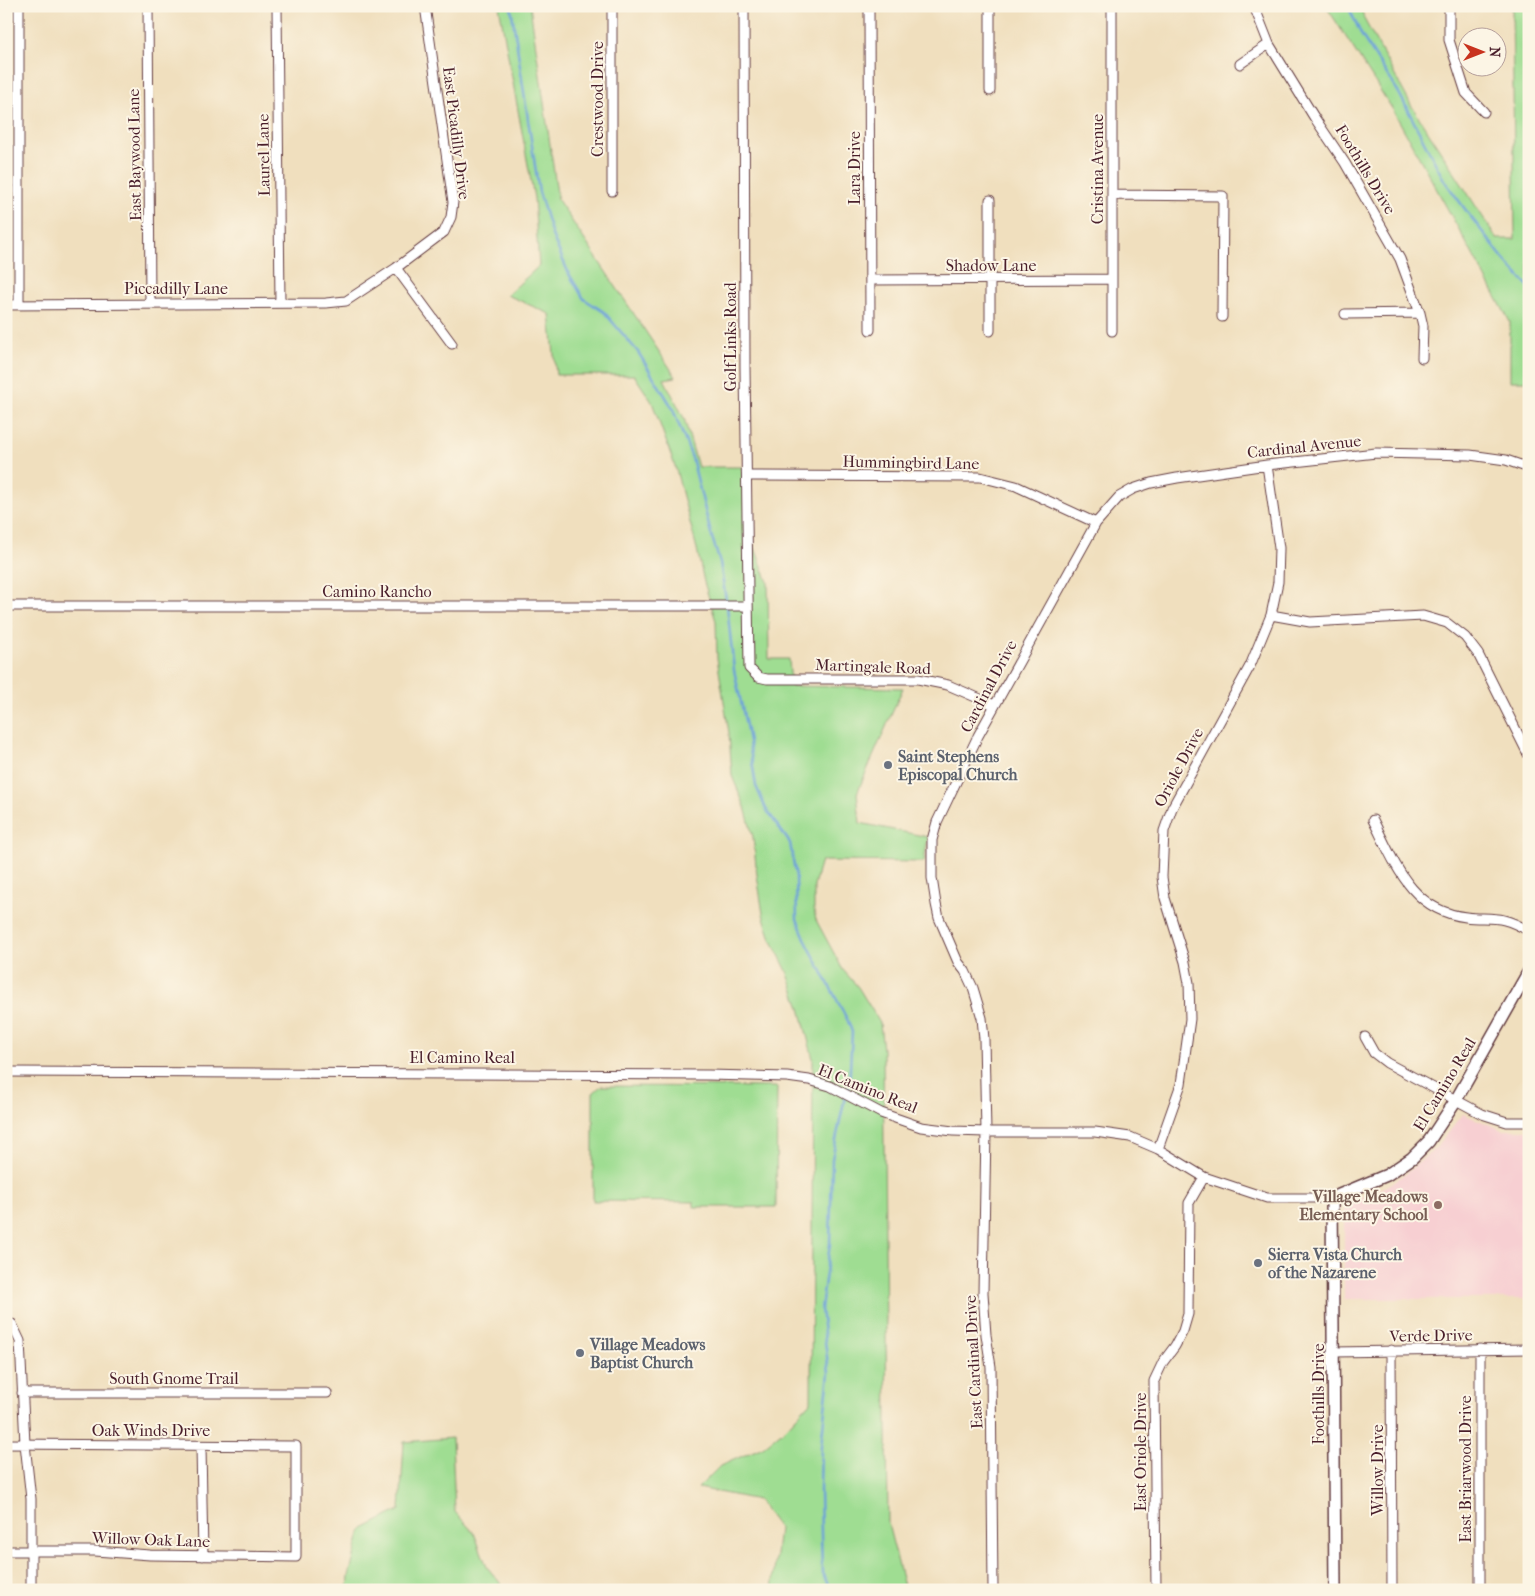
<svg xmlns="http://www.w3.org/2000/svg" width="1535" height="1596" font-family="'IM FELL French Canon',serif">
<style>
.built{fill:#f7cfd2}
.green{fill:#9fdd92;stroke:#747e5e}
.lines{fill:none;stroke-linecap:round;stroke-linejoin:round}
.stream{stroke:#6ca0d8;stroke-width:2.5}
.minor-casing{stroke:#633c41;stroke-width:11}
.tertiary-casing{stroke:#633c41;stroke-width:14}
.minor{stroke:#fff;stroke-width:9}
.tertiary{stroke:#fff;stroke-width:11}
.worship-dot{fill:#6b7280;stroke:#fcf5e5;stroke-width:2}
.education-dot{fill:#8d6e63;stroke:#fcf5e5;stroke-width:2}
.labels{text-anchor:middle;stroke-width:4;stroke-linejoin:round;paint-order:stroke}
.street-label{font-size:16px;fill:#4a1f2b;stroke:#fcf5e5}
.worship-label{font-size:16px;font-weight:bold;fill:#5b616d;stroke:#fcf5e5;text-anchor:start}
.education-label{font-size:16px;font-weight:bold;fill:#785e54;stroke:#fcf5e5;text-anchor:end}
</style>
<rect width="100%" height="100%" fill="#fcf5e5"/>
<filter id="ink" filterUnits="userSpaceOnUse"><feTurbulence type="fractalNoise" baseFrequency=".02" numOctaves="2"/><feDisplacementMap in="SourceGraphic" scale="10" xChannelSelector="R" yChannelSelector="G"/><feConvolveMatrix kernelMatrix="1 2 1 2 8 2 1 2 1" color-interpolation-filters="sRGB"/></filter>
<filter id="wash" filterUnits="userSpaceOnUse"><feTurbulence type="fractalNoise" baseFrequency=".0096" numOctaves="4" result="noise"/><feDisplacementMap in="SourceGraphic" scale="20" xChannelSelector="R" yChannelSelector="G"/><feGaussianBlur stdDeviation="1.12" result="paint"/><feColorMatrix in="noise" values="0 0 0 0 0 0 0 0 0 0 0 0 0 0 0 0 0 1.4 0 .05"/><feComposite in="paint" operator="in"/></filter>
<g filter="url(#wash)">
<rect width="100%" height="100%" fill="#f0dfbe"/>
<path class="built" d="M1463,1114L1503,1130H1529V1299H1344V1208L1349,1201L1374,1193L1406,1174L1438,1146Z"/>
<path class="green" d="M499,6H530L558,200L676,377L664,379L684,418L698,467H742L751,538L768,582L769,659H789L791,686L903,688L857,793L860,823L928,837L924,862L821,861L814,885V910L816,920L843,970L858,987L880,1023L883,1050L888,1524L905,1590H772L779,1528L758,1500L698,1488L720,1466L763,1447L786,1428L811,1401L813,1059L800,1008L787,971L771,939L763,914L757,875L753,837L745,807L732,776L729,733L717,658L716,621L704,582L697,549L675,466L652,402L634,375H556L550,314L507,295L539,266L534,198Z
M1326,6H1361L1364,19L1411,105L1497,239H1515L1512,6H1529V381H1510V322L1393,110Z
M601,1086L777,1087L776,1207H694V1202L593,1201V1093Z
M452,1438L455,1512L474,1533L487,1567L506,1590H348L349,1576L361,1530L400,1510L404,1442Z"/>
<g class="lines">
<path class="stream" d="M511,6L539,192L552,235L569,274L584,299L604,312L638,352L672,407L692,458L711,534L720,563L727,606L734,670L747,730L756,786L766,809L790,843L796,877L797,919L807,943L848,1021L852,1032L849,1088L848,1092
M1348,6L1362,36L1399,93L1444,180L1470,216L1506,262L1529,287
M831,1590L822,1573L821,1533L820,1490L821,1446L829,1373L821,1309L830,1244L832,1159L845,1097"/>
</g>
</g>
<g filter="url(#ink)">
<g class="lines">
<g class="minor-casing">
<path id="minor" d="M19,6V305
M148,6L150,303
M277,6L280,303
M612,6V191
M744,6L745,367L749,668L758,677L767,679H918L948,685L994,705
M869,6L870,330
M990,6V91
M1112,6V331
M1254,6L1269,44L1314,117L1345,163L1400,259L1420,313L1423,326L1422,358
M1449,6V40L1466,93L1484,112
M1240,64L1269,44
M1112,195L1223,196L1222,317
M990,200V331
M396,268L452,344
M870,280L1112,279
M6,305L326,303L346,301L396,268L444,232L451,217L453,202L425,6
M1345,314L1420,313
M747,476L980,477L1016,486L1096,523
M6,606H748
M1271,615L1310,622L1423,616L1447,623L1465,637L1478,654L1529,756
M1373,820C1395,863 1411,911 1466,917C1478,919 1492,917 1504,920C1512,922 1522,927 1529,931
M1365,1037L1374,1053L1387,1063L1482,1114L1507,1122H1529
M6,1072L708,1075L787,1077L809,1080L830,1086L881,1113L921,1127L953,1131L986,1132H1095L1130,1137L1158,1149L1204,1177L1267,1198H1332
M1158,1149L1181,1084L1190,1019L1189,983L1185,962L1165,898L1162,877L1164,831L1172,808L1250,666L1271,615L1278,582L1279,548L1267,465
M12,1324L20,1341L25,1444L31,1499V1590
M1480,1349V1590
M1391,1350L1392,1590
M1334,1352L1529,1349
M22,1393H327
M6,1444L296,1446V1557L150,1555L95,1551H6
M201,1446L203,1556
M993,1590L991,1367L986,1335L983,1293L986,1132L984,1039L982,1018L973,988L965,971L958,962L939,918L936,904L932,878V840L937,822L978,736L1096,523L1119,497L1133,489L1151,483L1177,478L1267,465L1376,453L1470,455L1506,460L1529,468
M1156,1590L1154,1381L1163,1362L1175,1346L1183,1331L1188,1314L1189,1203L1204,1177"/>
</g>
<g class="tertiary-casing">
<path id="tertiary" d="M1335,1590L1332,1198L1387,1175L1412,1158L1429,1141L1456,1100L1529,971"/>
</g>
<use href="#minor" class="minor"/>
<use href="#tertiary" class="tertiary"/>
</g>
</g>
<g class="worship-dot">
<circle cx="888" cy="765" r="5"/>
<circle cx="1258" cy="1263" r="5"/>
<circle cx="580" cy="1353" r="5"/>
</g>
<circle class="education-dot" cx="1438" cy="1205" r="5"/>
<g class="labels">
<g class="street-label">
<text transform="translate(597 99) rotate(-90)" y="6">Crestwood Drive</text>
<text transform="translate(457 133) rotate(83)" y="6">East Picadilly Drive</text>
<text transform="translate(134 155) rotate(-91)" y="6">East Baywood Lane</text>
<text transform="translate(263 155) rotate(-91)" y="6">Laurel Lane</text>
<text transform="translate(854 168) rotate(-90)" y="6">Lara Drive</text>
<text transform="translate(1097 169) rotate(-90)" y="6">Cristina Avenue</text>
<text transform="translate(1366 169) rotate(59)" y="6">Foothills Drive</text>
<text x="991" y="271">Shadow Lane</text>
<text x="176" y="294">Piccadilly Lane</text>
<text transform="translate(730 337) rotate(-90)" y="6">Golf Links Road</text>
<text transform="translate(1304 446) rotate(-6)" y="6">Cardinal Avenue</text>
<text transform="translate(911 462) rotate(1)" y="6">Hummingbird Lane</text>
<text x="377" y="597">Camino Rancho</text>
<text transform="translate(873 666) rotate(2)" y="6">Martingale Road</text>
<text transform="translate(988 686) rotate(-62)" y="6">Cardinal Drive</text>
<text transform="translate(1178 767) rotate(-62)" y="6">Oriole Drive</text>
<text x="462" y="1063">El Camino Real</text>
<text transform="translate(1444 1084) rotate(-59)" y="6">El Camino Real</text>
<text transform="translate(868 1088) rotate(22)" y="6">El Camino Real</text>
<text transform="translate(1431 1335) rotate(-1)" y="6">Verde Drive</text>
<text transform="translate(973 1362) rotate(-93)" y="6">East Cardinal Drive</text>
<text x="174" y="1384">South Gnome Trail</text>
<text transform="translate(1318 1394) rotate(-90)" y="6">Foothills Drive</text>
<text x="151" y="1436">Oak Winds Drive</text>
<text transform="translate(1140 1452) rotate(-90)" y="6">East Oriole Drive</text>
<text transform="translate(1465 1469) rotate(-90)" y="6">East Briarwood Drive</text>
<text transform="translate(1377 1470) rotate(-90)" y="6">Willow Drive</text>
<text transform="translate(151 1539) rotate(2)" y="6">Willow Oak Lane</text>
</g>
<g class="worship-label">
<text x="898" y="762">Saint Stephens<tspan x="898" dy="18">Episcopal Church</tspan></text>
<text x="1268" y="1260">Sierra Vista Church<tspan x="1268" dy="18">of the Nazarene</tspan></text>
<text x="590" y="1350">Village Meadows<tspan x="590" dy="18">Baptist Church</tspan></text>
</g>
<g class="education-label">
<text x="1428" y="1202">Village Meadows<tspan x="1428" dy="18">Elementary School</tspan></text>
</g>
</g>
<rect width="1535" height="1596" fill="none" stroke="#fcf5e5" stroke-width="25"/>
<g transform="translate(1482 52) rotate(90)"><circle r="24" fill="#fcf5e5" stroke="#b59f9b"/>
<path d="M0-4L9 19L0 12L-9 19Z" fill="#c8321e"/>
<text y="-8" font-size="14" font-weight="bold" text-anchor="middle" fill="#4a1f2b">N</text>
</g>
</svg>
